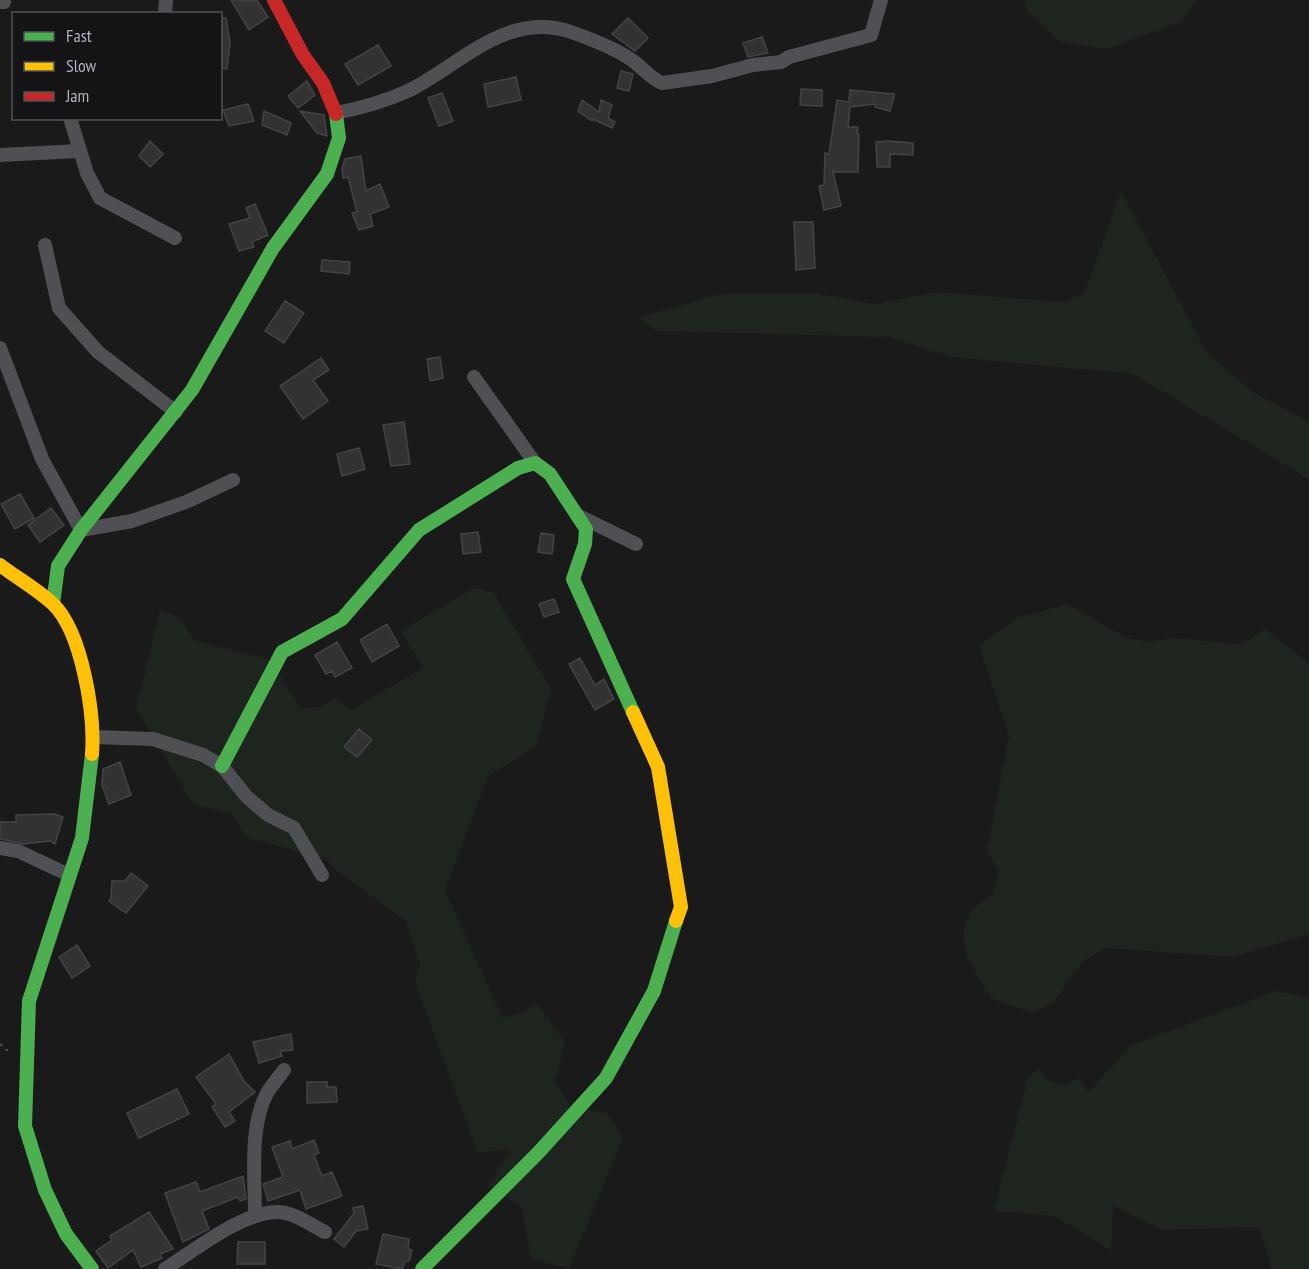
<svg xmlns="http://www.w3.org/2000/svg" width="1309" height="1269" font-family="'PT Sans Narrow',sans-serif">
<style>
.green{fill:#1e251f}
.building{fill:#323233;stroke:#434447;stroke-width:1.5}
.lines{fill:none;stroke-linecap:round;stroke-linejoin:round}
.path{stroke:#505155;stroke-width:2;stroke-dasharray:3 4.5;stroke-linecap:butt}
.street{stroke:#4e5054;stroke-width:14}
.fast{stroke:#4caf50;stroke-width:14}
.slow{stroke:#ffc107;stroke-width:14}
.jam{stroke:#c62828;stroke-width:14}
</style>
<rect width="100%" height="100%" fill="#1a1a1b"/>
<path class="green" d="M1024,0H1196L1183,21L1107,49L1060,42L1026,10Z
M1121,191L1207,353L1253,392L1309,422V479L1133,374L951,357L889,337L657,331L638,318L719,294L814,293L874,304L937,292L1064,302L1084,294Z
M474,588L493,592L551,689L536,747L488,776L445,890L503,1019L538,1005L565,1042L555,1080L569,1104L608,1114L623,1138L569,1268L531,1259L522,1207L487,1186L511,1149L478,1153L415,983L420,964L406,921L336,870L324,858L247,838L232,814L193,804L136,708L160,611L179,616L194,640L271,660L300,708L320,707L336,698L351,710L423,668L401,631Z
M1068,604L1126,638L1150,642L1173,638L1241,644L1266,629L1309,664V934L1234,957L1105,948L1082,962L1054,1002L1033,1013L990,998L967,957L963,932L972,909L992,895L999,871L987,850L1009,735L979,645L1019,617Z
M1275,991L1309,998V1269H1272L1259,1227L1163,1230L1113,1206L1111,1250L1054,1216L994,1211L1028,1076L1040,1068L1048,1081L1067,1085L1079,1078L1088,1093L1130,1046Z"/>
<path class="building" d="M231,0H257L268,17L249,30Z
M226,18L230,43L227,69L220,68V19Z
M628,18L648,38L635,51L612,34Z
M762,37L768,53L748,57L743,43Z
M378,45L391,66L358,85L345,64Z
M621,71L633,74L629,91L617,88Z
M516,77L521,100L488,107L484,84Z
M307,81L315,95L298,108L288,96Z
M801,89L822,90V106L800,105Z
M850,90L894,94V97L890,111L875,107V104L850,107L848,127H858L857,134H859L858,172H833L841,206L824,210L819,186L824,185L825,153L829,154L837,100L849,102Z
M442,93L453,121L439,126L428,98Z
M582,100L599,112L601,100L612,105L608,118L615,122L612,128L593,119L592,121L578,111Z
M248,104L254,121L229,126L223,110Z
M264,111L291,123L287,135L262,125Z
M300,111L324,115L327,136L317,133Z
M150,141L163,154L150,167L139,156Z
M889,141L913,143V155L890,154V167H877L876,142Z
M361,156L366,191L380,184L389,207L370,214L373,226L359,230L352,213L357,212L348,177L343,178L342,168L345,159Z
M255,204L268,235L252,242L254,247L239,251L229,224L250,218L246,208Z
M794,222H813L815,268L796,270Z
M322,260L350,262L349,274L321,271Z
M285,301L304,313L284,343L265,331Z
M440,357L443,378L430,381L427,359Z
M321,358L329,370L313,380L328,401L303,419L280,386Z
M404,422L410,464L391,466L383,425Z
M359,448L365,469L342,476L337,454Z
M20,494L34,518L15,529L1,504Z
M51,508L64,525L40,542L28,525Z
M478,532L481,552L463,554L461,534Z
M541,533L554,535L552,554L538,552Z
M554,599L559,612L544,617L539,604Z
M387,624L399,646L372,662L360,640Z
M337,642L352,668L335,677L332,671L326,674L315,655Z
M580,658L595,685L604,679L614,699L595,710L569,664Z
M359,729L372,740L357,757L344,747Z
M120,762L131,795L109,804L102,785L103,769Z
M54,814L63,817L55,844L50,841L23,844L0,839V822H16V815Z
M131,873L148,886L126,913L109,901L111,898L112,881H125Z
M77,945L90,966L72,978L59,957Z
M291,1034L293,1050L280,1051L282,1056L259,1063L253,1042Z
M229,1054L244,1081L255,1092L229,1112L235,1121L225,1127L212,1107L216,1104L196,1077Z
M307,1082H327V1087H336L337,1102L307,1103Z
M177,1089L189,1114L139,1138L127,1113Z
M314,1140L319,1153L314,1155L322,1176L332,1172L342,1196L306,1209L300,1190L268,1201L263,1184L283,1177L272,1147L290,1141L292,1149Z
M243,1176L246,1199L240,1201L238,1197L202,1211L209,1229L183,1242L165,1193L196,1182L200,1192Z
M363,1206L368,1229L356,1231L344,1247L334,1239L354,1213L353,1208Z
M149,1212L173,1249L160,1254L162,1258L141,1267L133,1250L108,1268L96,1251L112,1240L110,1236Z
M383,1234L409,1239L408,1249L412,1250L409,1261L405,1262L402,1269L376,1264Z
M238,1242H265V1264H237Z"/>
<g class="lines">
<path class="path" d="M0,1044L11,1054"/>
<path class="street" d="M0,2H4
M165,14L166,0
M336,113C362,108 386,101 410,90C461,64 508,10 571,32C591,39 617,49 633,61C643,68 651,79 662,83L712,76L753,65L781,62L789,57L871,35L881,0
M70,118L87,173L100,198L175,238
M0,155L79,151
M45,245L59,308L98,352L176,412
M0,348L42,459L81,530L132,521L186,502L233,480
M474,377L535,463
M579,516L636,544
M93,737L153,739L203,755L222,766L246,796L268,815L294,828L322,875
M0,848L18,851L69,875
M255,1215C255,1178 249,1127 267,1093C272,1085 279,1077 284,1070
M165,1269C195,1250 243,1211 279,1212C295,1213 311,1225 325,1232"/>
<path class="fast" d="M53,604L58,566L81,530L192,390L273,248L327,174L339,138L336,114
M92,754L82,838L29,1001L25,1126L45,1190L66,1234L92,1269
M222,766L282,652L342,619L419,530L518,468L535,463L550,474L586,529L585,544L573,579L633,712
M422,1269L538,1153L606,1078L654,991L676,921"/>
<path class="slow" d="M0,565C17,578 37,589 53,604C82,632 95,714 92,754
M633,712L658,767L681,907L676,921"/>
<path class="jam" d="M274,0L303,55L323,83L336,114"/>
</g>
<rect x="12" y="12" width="210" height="108" fill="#141417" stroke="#505259" stroke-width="1.5"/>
<rect x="24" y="32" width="30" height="9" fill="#4caf50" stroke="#505259" stroke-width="1.5"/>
<text x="66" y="42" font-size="18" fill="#abb0bc">Fast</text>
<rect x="24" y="62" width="30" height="9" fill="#ffc107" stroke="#505259" stroke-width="1.5"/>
<text x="66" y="72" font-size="18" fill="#abb0bc">Slow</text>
<rect x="24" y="92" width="30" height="9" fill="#c62828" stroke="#505259" stroke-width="1.5"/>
<text x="66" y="102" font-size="18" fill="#abb0bc">Jam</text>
</svg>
